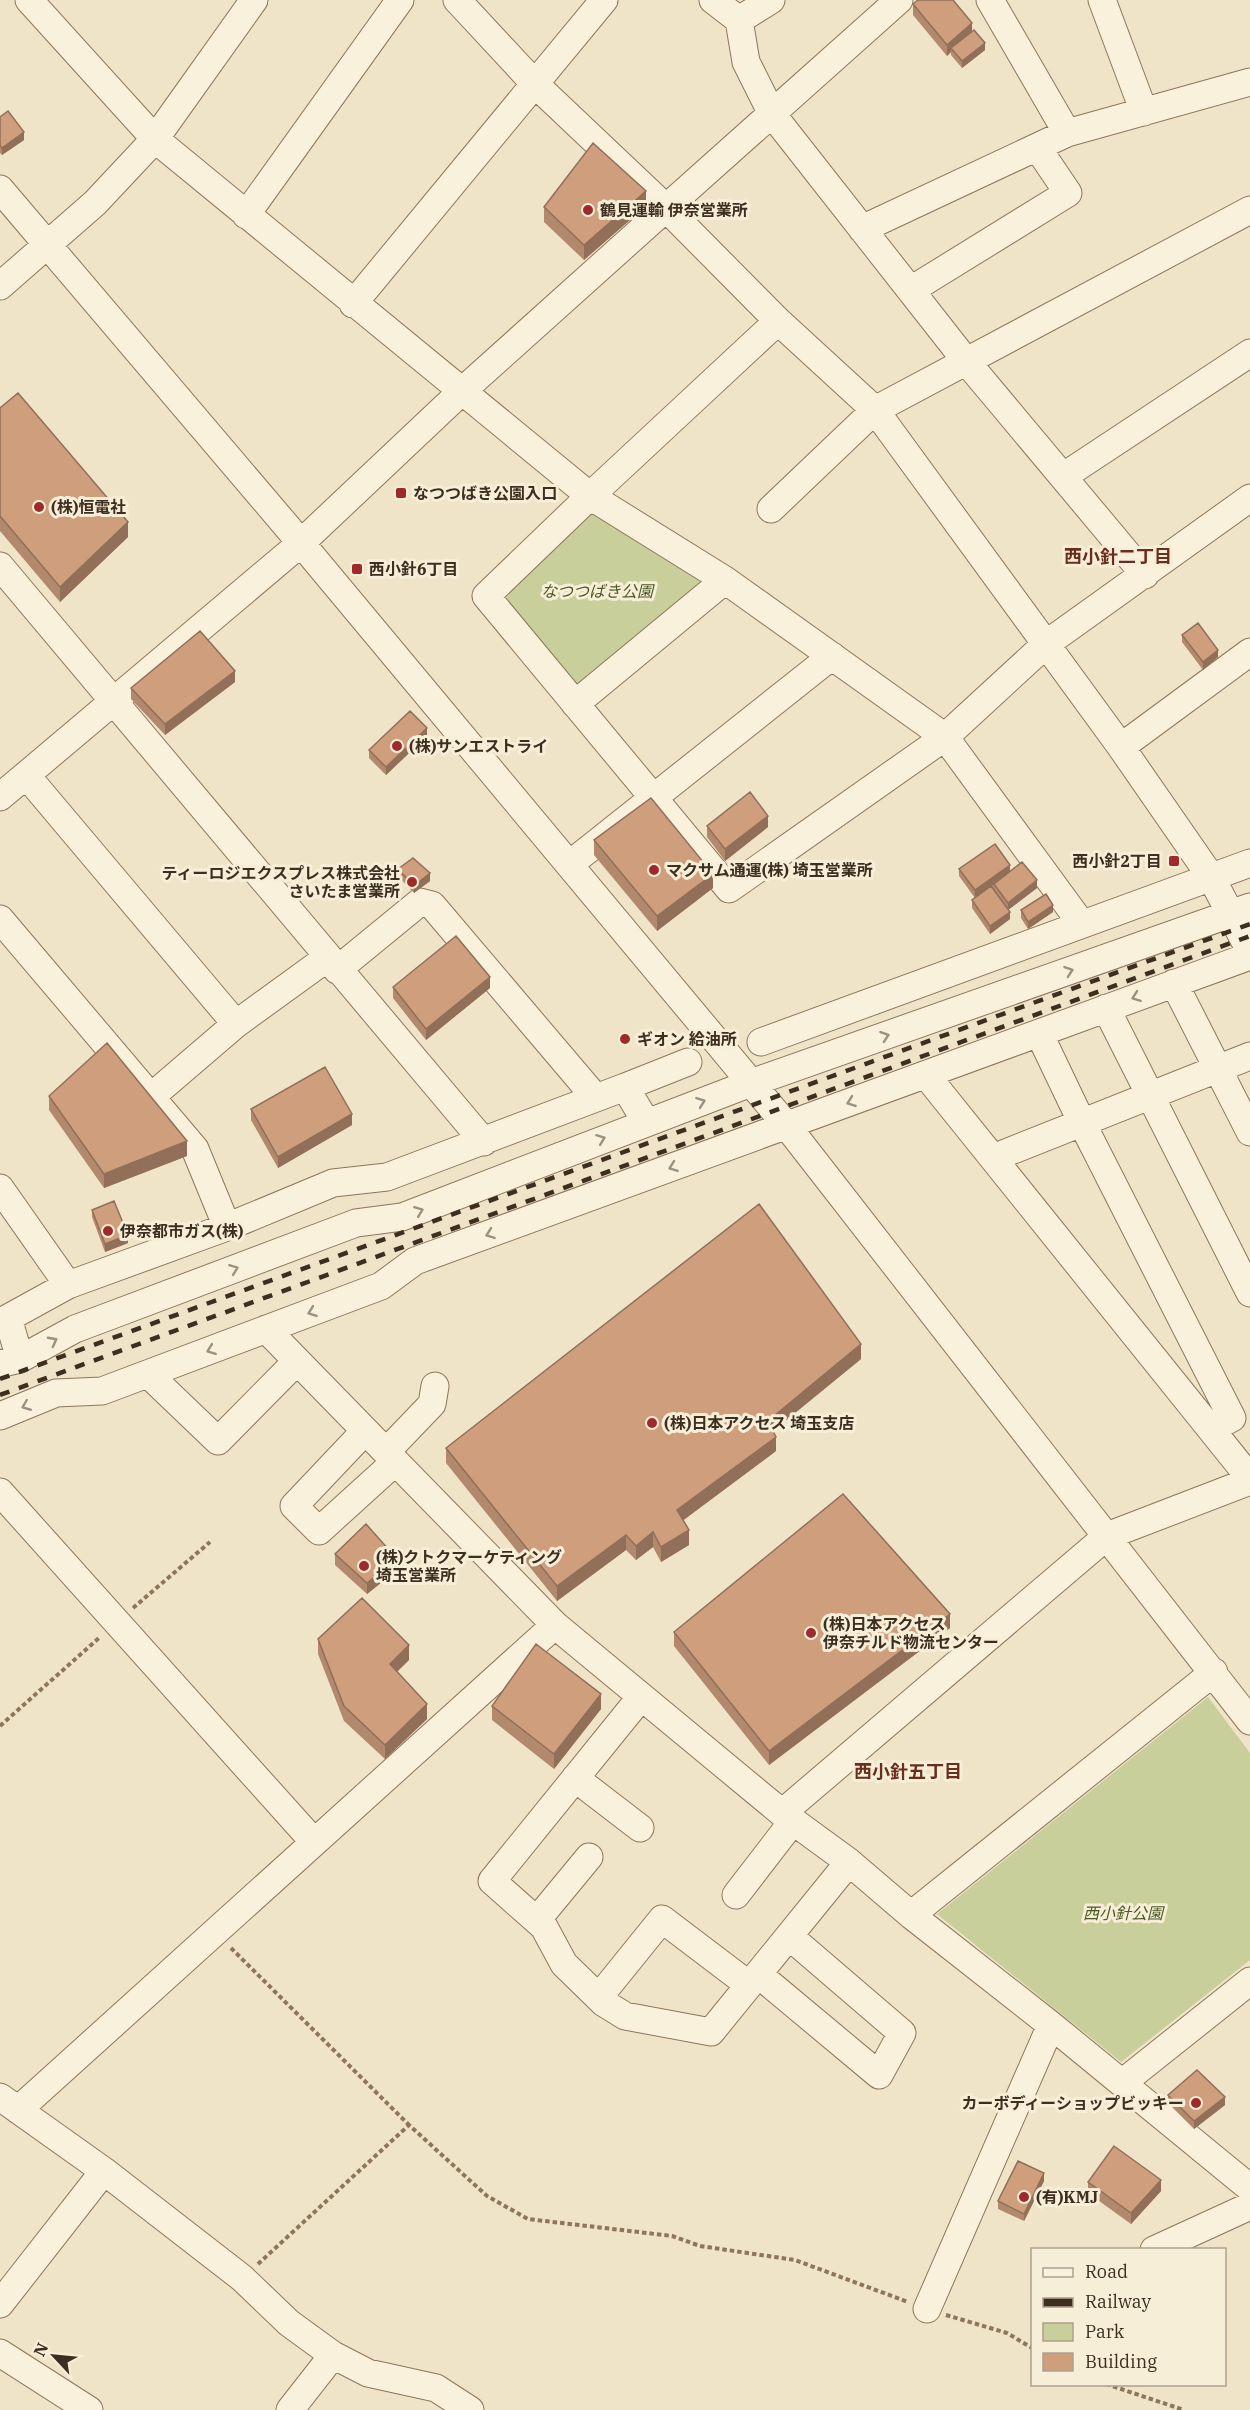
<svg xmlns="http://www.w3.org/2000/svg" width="1250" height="2410" font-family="'IBM Plex Serif','Noto Sans JP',serif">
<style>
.green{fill:#c9cf9b}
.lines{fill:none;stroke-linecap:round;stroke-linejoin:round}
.minor-casing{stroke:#8d765c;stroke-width:29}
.path{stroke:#8d765c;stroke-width:4;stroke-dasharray:4.5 3;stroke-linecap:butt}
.minor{stroke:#faf1dc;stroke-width:27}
.rail{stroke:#3d2e20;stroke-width:4.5;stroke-dasharray:10 10;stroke-linecap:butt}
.wall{fill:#b2896c}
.shaded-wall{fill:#916f58}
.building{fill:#cf9f7d;stroke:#916f58;stroke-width:1.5}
.oneway{stroke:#9c907e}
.poi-dot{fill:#9e2a2b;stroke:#f7eed8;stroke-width:2}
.labels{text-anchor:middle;stroke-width:6;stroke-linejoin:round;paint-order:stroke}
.poi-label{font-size:16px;font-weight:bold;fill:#3d2e20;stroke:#f7eed8;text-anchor:start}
.park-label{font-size:16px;font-style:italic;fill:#4d5a26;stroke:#f7eed8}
.neighbourhood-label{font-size:18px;font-weight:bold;fill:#6b2e1e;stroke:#f7eed8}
</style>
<rect width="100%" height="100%" fill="#f0e4c8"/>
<path class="green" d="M588,510L704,581L583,690L571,688L499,590Z
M1208,1697L1250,1753V1960L1121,2062L937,1914Z"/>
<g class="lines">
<g class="minor-casing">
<path id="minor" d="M29,0L155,139L590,496L725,580L945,737L1081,923
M457,0L536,85L666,208L899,0
M713,0L739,20L746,62L772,114L966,361L1145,575
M990,0L1067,133
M1102,0L1144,112
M739,20L771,0
M0,189L301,543L787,1126L1250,1721
M246,215L400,0
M862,229L1067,133L1250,82
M0,286L95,203L155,139L254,0
M911,290L1068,193L1037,147
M353,304L604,0
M778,321L590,496L486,596L729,889L945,737L1046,644L1250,498
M1064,476L1250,353
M771,509L875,410L1121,747L1211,877L1250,951
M0,566L484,1142
M575,704L725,580
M1121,747L1250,652
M26,775L236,1024
M0,797L301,543L461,392L666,208L778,321L875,410L1250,210
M570,864L832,656
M0,919L195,1149L227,1227
M337,970L420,902L432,905L595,1097
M1174,983L1250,1132
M1106,1008L1250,1293
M1039,1033L1082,1123L1232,1418L1211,1429
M761,1042L1250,863
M926,1075L1250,1478
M625,1087L688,1062
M152,1096L236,1024L327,958
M993,1158L1250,1056
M0,1188L68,1285
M266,1329L555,1625L782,1813L849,1862L911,1915L1051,2025L1250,2188
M20,1359L8,1318L68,1285L227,1227L333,1183L387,1177L625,1087L646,1122
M0,1364L20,1359L75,1329L356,1223L402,1217L751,1083L1250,907
M148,1374L218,1441L297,1361
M0,1416L56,1393L102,1391L381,1286L415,1261L1250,956
M365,1431L294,1506L319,1531L395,1462
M386,1452L432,1404L435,1386
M0,1492L314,1842
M641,1697L492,1881L544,1927L564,1964L604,2003L625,2016L711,2032L849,1862
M575,1778L640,1828
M782,1813L1107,1536L1250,1481
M736,1895L793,1821
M911,1915L1214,1672
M537,1920L589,1857
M758,1974L879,2075L902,2033L789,1936
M599,1997L662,1919L749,1985
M1122,2083L1250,1981
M0,2097L104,2171L242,2278L289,2323L333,2355L368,2373L436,2388L470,2410
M18,2110L555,1625
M1154,2250L1250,2206
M0,2304L104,2171
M927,2309L1051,2025
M0,2353L89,2410
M290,2410L333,2355"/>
</g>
<path class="path" d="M133,1608L210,1542
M0,1726L100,1637
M231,1948L409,2125
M258,2264L409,2125L487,2196L528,2219L672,2236L700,2246L795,2260L908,2302
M946,2315L1007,2333L1032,2348
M1106,2384L1184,2410"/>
<use href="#minor" class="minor"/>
<path class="rail" d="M0,1379L1250,924
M0,1395L1250,936"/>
</g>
<path class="wall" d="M913,4L972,31L985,50L962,68L951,55V52L947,56L913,15Z
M0,117L24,140L2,155L0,153Z
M646,206L584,260L544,222V207Z
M0,408L128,537L60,602L0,531Z
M1182,635L1218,657L1203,670L1182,642Z
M235,682L165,735L131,699V688Z
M427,736L386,775L369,758V750Z
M707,826L768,827L725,861L707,837Z
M594,840L713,888L657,931L594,855Z
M398,869L430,881L414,893L398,876Z
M959,869L1010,871L1037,888L1008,910L1010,919L990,934L972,908V900L975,898L959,876Z
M1021,910L1053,912L1028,929L1021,918Z
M393,987L490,988L426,1040L393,998Z
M49,1096L187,1156L104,1188L49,1110Z
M251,1109L352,1125L278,1168L251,1120Z
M92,1210L128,1243L105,1252L92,1217Z
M861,1359L773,1431L776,1451L683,1520L689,1545L661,1562L653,1547L636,1560L626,1550L557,1601L446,1463V1448Z
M335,1554L397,1570L367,1594L335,1565Z
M950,1628L769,1765L674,1646V1632Z
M318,1639L409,1660L397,1672L427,1719L385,1759L344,1721L318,1654Z
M492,1706L601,1709L554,1769L492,1720Z
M1168,2095L1225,2105L1194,2129L1168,2103Z
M1044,2181L1024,2221L998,2209V2201Z
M1088,2182L1161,2191L1131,2224L1088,2193Z"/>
<path class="shaded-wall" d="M972,23V35L951,48V52L947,56V45Z
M985,43V50L962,68V61Z
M24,132V140L2,155V148Z
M646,191V206L584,260V245Z
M128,522V537L60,602V587Z
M1218,650V657L1203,670V662Z
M235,671V682L165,735V724Z
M427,728V736L386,775V767Z
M768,816V827L725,861V849Z
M1010,865V873L975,898V890Z
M430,873V881L414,893V886Z
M713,874V888L657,931V916Z
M1037,880V888L1008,910V903Z
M1053,905V912L1028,929V922Z
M1010,912V919L990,934V926Z
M490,977V988L426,1040V1029Z
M352,1114V1125L278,1168V1157Z
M187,1141V1156L104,1188V1174Z
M128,1235V1243L105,1252V1244Z
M861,1344V1359L768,1435V1421Z
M776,1437V1451L677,1525V1510Z
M689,1530V1545L661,1562V1547Z
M653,1532V1547L636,1560V1546Z
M626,1535V1550L557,1601V1586Z
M397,1559V1570L367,1594V1583Z
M950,1614V1628L769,1765V1751Z
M409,1645V1660L390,1678V1664Z
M601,1694V1709L554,1769V1754Z
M427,1704V1719L385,1759V1745Z
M1225,2097V2105L1194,2129V2121Z
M1044,2173V2181L1024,2221V2214Z
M1161,2180V2191L1131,2224V2213Z"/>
<path class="building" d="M918,0H953L972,23L947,45L913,4Z
M974,30L985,43L962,61L951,48Z
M8,111L24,132L2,148L0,145V117Z
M593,143L646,191L584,245L544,207Z
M18,393L128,522L60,587L0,516V408Z
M1198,623L1218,650L1203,662L1182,635Z
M200,631L235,671L165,724L131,688Z
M410,711L427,728L386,767L369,750Z
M750,792L768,816L725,849L707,826Z
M651,798L713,874L657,916L594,840Z
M995,844L1010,865L975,890L959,869Z
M413,858L430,873L414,886L398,869Z
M1022,862L1037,880L1008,903L994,884Z
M991,886L1010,912L990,926L972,900Z
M1046,894L1053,905L1028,922L1021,910Z
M456,936L490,977L426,1029L393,987Z
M107,1043L187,1141L104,1174L49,1096Z
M325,1067L352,1114L278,1157L251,1109Z
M114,1201L128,1235L105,1244L92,1210Z
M759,1204L861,1344L768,1421L776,1437L677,1510L689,1530L661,1547L653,1532L636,1546L626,1535L557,1586L446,1448Z
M843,1494L950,1614L769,1751L674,1632Z
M366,1524L397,1559L367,1583L335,1554Z
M362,1598L409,1645L390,1664L427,1704L385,1745L344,1706L318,1639Z
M536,1644L601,1694L554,1754L492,1706Z
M1197,2070L1225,2097L1194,2121L1168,2095Z
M1114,2146L1161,2180L1131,2213L1088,2182Z
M1018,2161L1044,2173L1024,2214L998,2201Z"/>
<defs><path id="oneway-chevron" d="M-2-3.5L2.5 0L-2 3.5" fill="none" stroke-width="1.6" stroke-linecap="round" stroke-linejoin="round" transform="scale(1.5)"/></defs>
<g class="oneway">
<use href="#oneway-chevron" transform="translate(1069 971) rotate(-19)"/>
<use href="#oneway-chevron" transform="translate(1136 997) rotate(160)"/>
<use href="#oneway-chevron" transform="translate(885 1036) rotate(-19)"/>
<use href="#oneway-chevron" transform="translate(701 1102) rotate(-20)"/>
<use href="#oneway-chevron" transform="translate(851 1102) rotate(160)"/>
<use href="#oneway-chevron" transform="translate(601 1139) rotate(-21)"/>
<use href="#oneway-chevron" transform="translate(673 1167) rotate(160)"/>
<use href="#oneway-chevron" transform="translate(419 1211) rotate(-21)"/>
<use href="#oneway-chevron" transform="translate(490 1234) rotate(160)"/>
<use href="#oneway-chevron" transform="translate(234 1269) rotate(-21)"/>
<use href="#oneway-chevron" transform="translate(312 1312) rotate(160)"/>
<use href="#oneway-chevron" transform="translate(53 1341) rotate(-28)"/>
<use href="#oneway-chevron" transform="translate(211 1350) rotate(159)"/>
<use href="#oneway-chevron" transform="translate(26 1406) rotate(158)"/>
</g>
<g class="poi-dot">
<circle cx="588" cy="210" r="6"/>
<rect x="395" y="487" width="12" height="12" rx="3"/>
<circle cx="39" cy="507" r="6"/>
<rect x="351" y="563" width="12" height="12" rx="3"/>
<circle cx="397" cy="746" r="6"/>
<rect x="1168" y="855" width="12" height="12" rx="3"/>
<circle cx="654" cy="870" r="6"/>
<circle cx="412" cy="882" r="6"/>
<circle cx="625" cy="1039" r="6"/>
<circle cx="108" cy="1231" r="6"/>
<circle cx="652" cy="1423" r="6"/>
<circle cx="364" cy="1566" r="6"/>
<circle cx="811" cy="1633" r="6"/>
<circle cx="1196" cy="2103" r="6"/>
<circle cx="1024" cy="2197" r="6"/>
</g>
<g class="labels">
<g class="poi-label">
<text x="600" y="216">鶴見運輸 伊奈営業所</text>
<text x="413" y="499">なつつばき公園入口</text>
<text x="51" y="513">(株)恒電社</text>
<text x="369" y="575">西小針6丁目</text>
<text x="409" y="752">(株)サンエストライ</text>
<text x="1162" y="867" text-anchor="end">西小針2丁目</text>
<text x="666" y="876">マクサム通運(株) 埼玉営業所</text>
<text x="400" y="879" text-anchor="end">ティーロジエクスプレス株式会社<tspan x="400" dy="18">さいたま営業所</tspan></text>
<text x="637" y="1045">ギオン 給油所</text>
<text x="120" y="1237">伊奈都市ガス(株)</text>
<text x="664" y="1429">(株)日本アクセス 埼玉支店</text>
<text x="376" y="1563">(株)クトクマーケティング<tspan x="376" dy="18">埼玉営業所</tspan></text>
<text x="823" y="1630">(株)日本アクセス<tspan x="823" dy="18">伊奈チルド物流センター</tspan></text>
<text x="1184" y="2109" text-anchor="end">カーボディーショップビッキー</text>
<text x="1036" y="2203">(有)KMJ</text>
</g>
<g class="park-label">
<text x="597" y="597">なつつばき公園</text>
<text x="1123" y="1919">西小針公園</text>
</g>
<g class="neighbourhood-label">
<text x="1118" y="563">西小針二丁目</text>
<text x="908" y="1778">西小針五丁目</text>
</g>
</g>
<rect x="1031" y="2248" width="195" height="138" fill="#f7eed8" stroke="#ada18e" stroke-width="1.5"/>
<rect x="1043" y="2268" width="30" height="9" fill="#faf1dc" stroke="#ada18e" stroke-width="1.5"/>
<text x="1085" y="2278" font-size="18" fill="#3d2e20">Road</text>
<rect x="1043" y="2298" width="30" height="9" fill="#3d2e20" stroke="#ada18e" stroke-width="1.5"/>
<text x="1085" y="2308" font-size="18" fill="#3d2e20">Railway</text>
<rect x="1043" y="2323" width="30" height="18" fill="#c9cf9b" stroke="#ada18e" stroke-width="1.5"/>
<text x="1085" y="2338" font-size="18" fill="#3d2e20">Park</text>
<rect x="1043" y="2353" width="30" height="18" fill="#cf9f7d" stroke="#ada18e" stroke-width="1.5"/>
<text x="1085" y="2368" font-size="18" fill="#3d2e20">Building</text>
<g transform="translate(54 2356) rotate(296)" stroke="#f7eed8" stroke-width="4.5" paint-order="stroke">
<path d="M0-4.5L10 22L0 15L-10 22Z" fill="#3d2e20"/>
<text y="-9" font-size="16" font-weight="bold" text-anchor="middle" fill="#3d2e20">N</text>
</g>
</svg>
